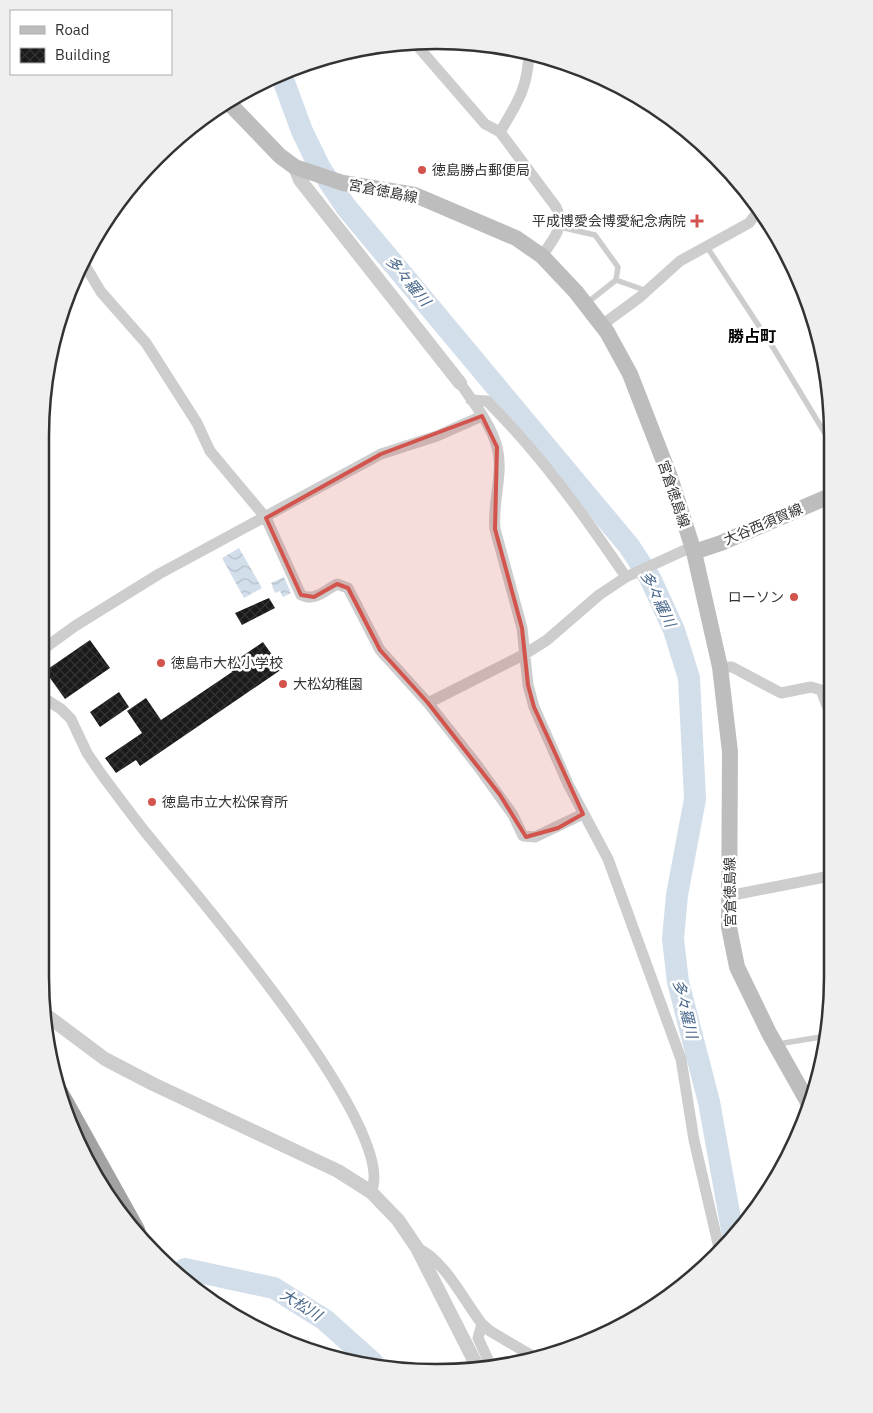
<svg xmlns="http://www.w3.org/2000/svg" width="873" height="1413" font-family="'IBM Plex Sans','Noto Sans JP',sans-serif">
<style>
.water{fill:url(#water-waves)}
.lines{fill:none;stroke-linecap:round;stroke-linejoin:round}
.river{stroke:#d2deea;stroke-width:22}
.building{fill:url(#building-cross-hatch)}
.service{stroke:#cdcdcd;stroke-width:5.5}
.minor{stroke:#cdcdcd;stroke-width:11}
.tertiary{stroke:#cdcdcd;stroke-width:14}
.secondary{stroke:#bdbdbd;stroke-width:16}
.trunk{stroke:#a2a2a2;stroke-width:19}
.marked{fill:#d2544d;fill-opacity:0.2;stroke:#d2544d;stroke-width:4;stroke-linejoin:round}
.poi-dot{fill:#d2544d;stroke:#fff;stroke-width:2}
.labels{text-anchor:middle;stroke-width:5;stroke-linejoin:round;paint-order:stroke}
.poi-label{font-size:14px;fill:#333;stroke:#fff;text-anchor:start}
.street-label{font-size:14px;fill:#333;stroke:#fff}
.water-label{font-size:15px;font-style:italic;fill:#49698c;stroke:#fff}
.quarter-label{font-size:16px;font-weight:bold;fill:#000;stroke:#fff}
.rim{fill:none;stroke:#333;stroke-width:2.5}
</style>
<defs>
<pattern id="water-waves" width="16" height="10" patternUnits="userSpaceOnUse" patternTransform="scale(1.25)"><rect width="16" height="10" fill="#d2deea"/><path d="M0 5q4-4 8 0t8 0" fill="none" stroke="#b5bfc9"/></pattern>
<pattern id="building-cross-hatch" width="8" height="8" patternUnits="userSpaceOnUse" patternTransform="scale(1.25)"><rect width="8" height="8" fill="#1a1a1a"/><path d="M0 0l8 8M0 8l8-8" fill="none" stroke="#333"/></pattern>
</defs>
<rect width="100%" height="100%" fill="#fff"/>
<path class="water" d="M239,548L262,588L244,598L222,558Z
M284,577L291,593L283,597L280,591L275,593L271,583Z"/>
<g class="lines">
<path class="river" d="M281,74L302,131L320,168L346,207L629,546L650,578L674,630L689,678L695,799L677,895L673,939L678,982L709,1102L733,1235
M185,1269L274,1288L325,1320L373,1363"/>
</g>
<path class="building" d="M269,598L275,608L242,625L235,613Z
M90,640L110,668L65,699L45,671Z
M263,642L282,669L140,766L136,760L116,773L105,758L142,733L127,711L146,698L161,720L232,672L228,666Z
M119,692L129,707L100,727L90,712Z"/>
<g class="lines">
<path class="service" d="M560,227L595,235L618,267L616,280L587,303
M707,247L774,349L832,445
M616,280L647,291
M779,1046L784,1043L827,1036"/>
<path class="minor" d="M414,42L485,124L500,132L556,207C566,227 553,239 542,256
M500,132C518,102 528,87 529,52
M83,262L101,292L146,343L197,423L210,451L266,518L301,595C314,602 326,590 337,584L348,588L380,650L428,703L477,765L513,815L523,836L535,837L583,814
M602,325L640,297L680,261L749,223L759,210
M460,383C473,402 491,424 497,447C504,473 492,502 495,529L522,628L528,685L534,707L568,784L608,859L681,1059L694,1140L719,1248
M471,400L487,401C540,454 584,515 626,577
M42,650L75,626L159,574L381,454L437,436L482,416
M720,667H732L781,693L811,687L821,690L831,716
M42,697L61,709L71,719L87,753L102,775C117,795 131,814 146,833C189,886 402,1131 371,1192
M428,703L525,654L547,640L599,595L626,577L685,550L694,552
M728,896L830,876
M417,1248C444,1259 464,1301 482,1324L478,1338L490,1364
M482,1324L490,1331L534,1357"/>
<path class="tertiary" d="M295,167L300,180L460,383
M46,1015L105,1059L153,1084L338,1171L371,1192L398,1220L417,1248L477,1366"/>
<path class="secondary" d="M227,101L280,156L295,167L343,183L415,195L516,238L542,256L576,292L607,332L630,374L670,477L694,552L720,667L730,752L729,927L737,967L769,1033L809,1104
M694,552L721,543L832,495"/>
<path class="trunk" d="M59,1093L136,1231"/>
</g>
<path class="marked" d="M482,416L497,447L495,529L522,628L528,685L534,707L583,814L558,828L526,837L500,795L428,703L380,650L348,588L337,584L314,597L301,595L266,518L381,454Z"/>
<g class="poi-dot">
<circle cx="422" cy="170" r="5"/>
<path d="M694.5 213.5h5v5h5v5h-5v5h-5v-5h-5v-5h5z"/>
<circle cx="794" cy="597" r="5"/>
<circle cx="161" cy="663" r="5"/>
<circle cx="283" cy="684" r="5"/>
<circle cx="152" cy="802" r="5"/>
</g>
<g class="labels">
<g class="poi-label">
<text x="432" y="175">徳島勝占郵便局</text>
<text x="686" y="226" text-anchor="end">平成博愛会博愛紀念病院</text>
<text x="784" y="602" text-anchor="end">ローソン</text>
<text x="171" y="668">徳島市大松小学校</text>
<text x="293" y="689">大松幼稚園</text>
<text x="162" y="807">徳島市立大松保育所</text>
</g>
<g class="street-label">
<text transform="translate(383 191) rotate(11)" y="5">宮倉徳島線</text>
<text transform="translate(674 494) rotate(71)" y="5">宮倉徳島線</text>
<text transform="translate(763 524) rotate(-23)" y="5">大谷西須賀線</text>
<text transform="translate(730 892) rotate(-91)" y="5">宮倉徳島線</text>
</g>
<g class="water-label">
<text transform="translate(408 281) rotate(50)" y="5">多々羅川</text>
<text transform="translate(658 599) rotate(64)" y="5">多々羅川</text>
<text transform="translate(685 1009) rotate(76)" y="5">多々羅川</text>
<text transform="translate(301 1305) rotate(32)" y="5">大松川</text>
</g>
<g class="quarter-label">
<text x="752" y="342">勝占町</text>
</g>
</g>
<path d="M0 0H873V1413H0ZM436 49H437A387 387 0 0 1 824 436V977A387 387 0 0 1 437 1364H436A387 387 0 0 1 49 977V436A387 387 0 0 1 436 49Z" fill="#efefef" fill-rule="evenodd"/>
<path class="rim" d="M436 49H437A387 387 0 0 1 824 436V977A387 387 0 0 1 437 1364H436A387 387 0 0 1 49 977V436A387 387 0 0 1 436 49Z"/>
<rect x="10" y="10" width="162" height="65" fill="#ffffff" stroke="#adadad"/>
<rect x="20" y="26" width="25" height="8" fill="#bdbdbd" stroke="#adadad"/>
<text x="55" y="35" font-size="15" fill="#333333">Road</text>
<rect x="20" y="48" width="25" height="15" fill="url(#building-cross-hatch)" stroke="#adadad"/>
<text x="55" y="60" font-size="15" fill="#333333">Building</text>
</svg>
